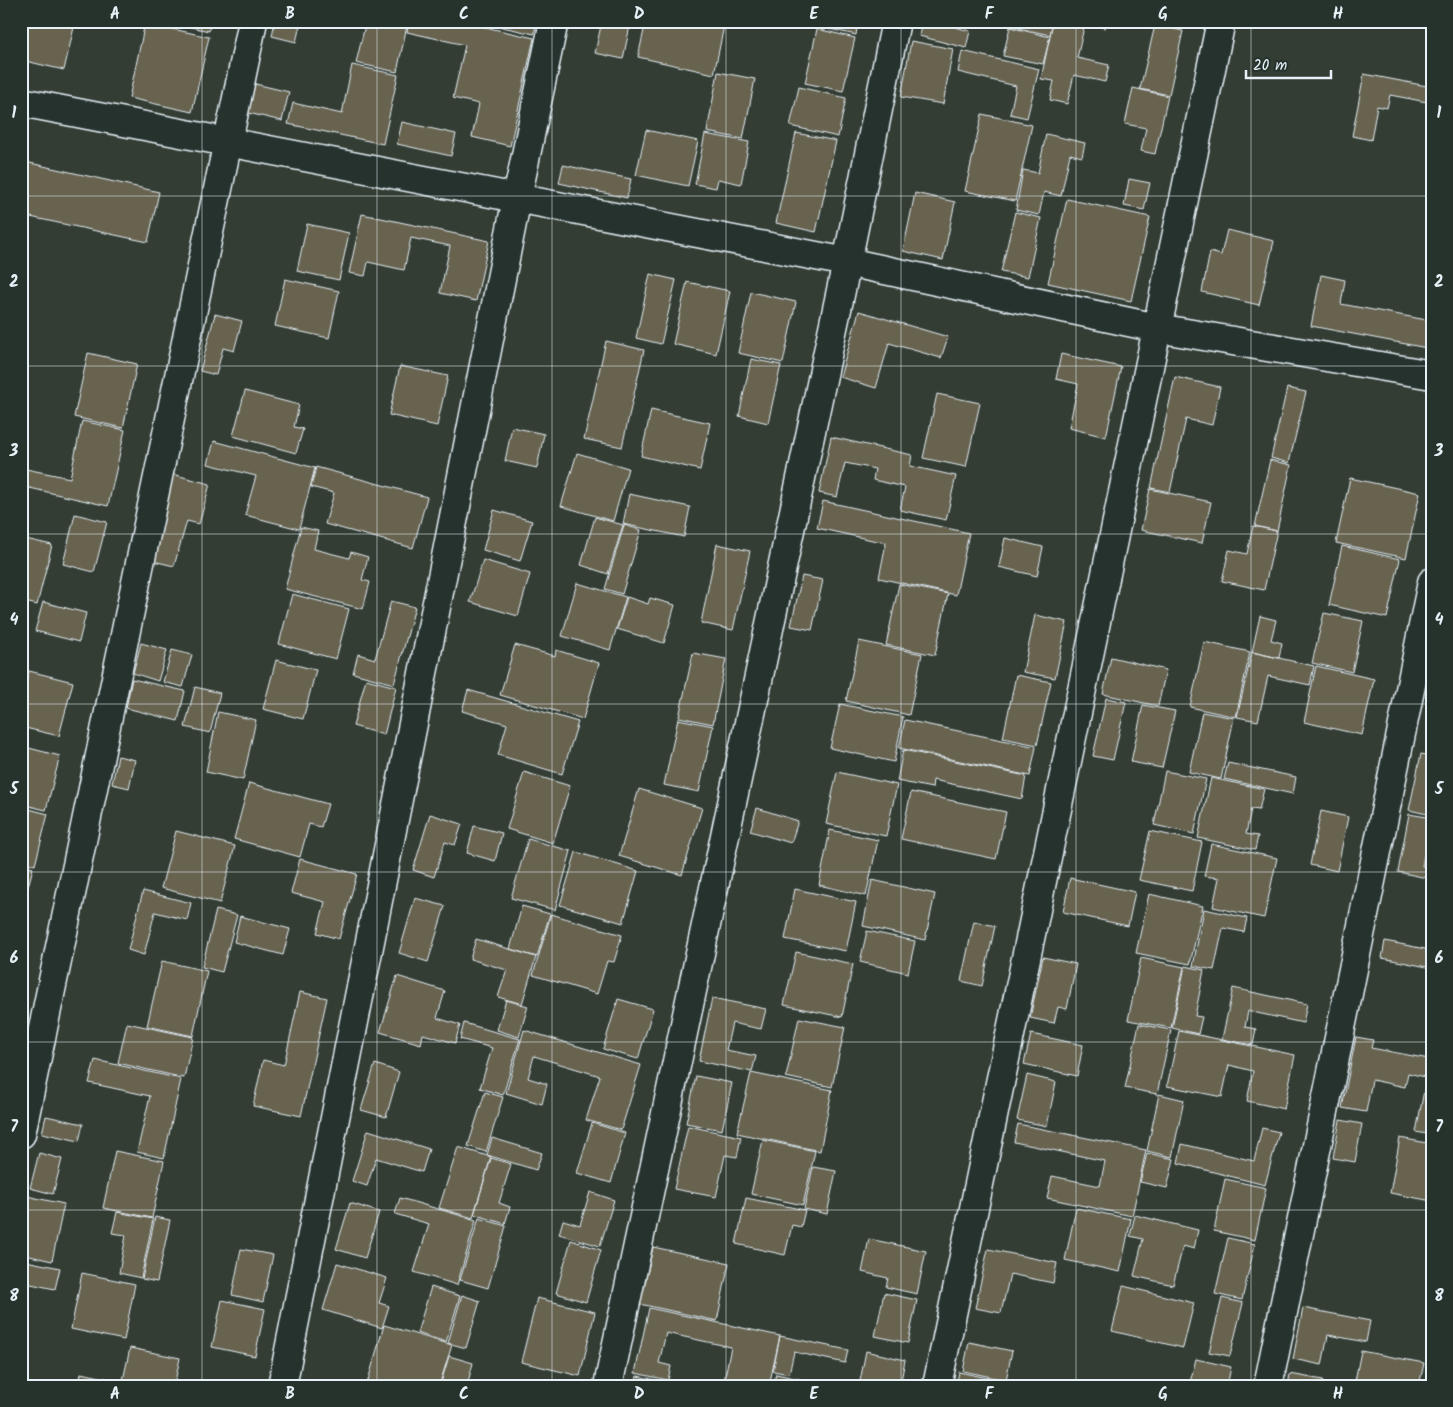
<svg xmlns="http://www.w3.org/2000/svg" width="1453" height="1407" font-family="Kalam,sans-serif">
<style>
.building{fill:#676350;stroke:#e8f1f8}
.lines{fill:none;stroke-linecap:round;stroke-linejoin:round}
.street-casing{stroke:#e8f1f8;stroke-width:31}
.street{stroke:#26332d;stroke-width:28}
.grid{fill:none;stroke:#e8f1f8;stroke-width:1;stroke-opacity:0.55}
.neatline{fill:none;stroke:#e8f1f8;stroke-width:2}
.grid-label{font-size:16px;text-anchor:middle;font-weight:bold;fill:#e8f1f8}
</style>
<rect width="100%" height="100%" fill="#333d34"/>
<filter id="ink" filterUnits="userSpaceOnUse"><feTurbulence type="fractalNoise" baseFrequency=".02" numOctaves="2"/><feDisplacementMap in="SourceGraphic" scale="10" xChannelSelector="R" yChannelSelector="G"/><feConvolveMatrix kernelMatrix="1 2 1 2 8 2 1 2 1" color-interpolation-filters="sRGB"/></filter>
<g filter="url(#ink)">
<path class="building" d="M21,21H67L75,23L64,70L21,60Z
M164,21H211L209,31Z
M275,21H301L296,42L272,36Z
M366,21H408L397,72L356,63Z
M409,21H458L534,38L510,146L472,137L479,104L453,98L465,45L407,32Z
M475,21H537L534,34Z
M602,21H631L623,59L595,53Z
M646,21H725L714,74L638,57Z
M808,21H858L856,35L807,24Z
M922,21H933L970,31L966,48L919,36Z
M1006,21H1053L1050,35L1005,25Z
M1053,21H1107L1105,28L1085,23L1077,58L1109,65L1105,82L1074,75L1067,104L1050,100L1054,81L1041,79Z
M1162,21H1183L1182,26Z
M145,23L209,37L192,112L129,98Z
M1155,25L1183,31L1169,95L1140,89Z
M1010,27L1050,37L1043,64L1003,56Z
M817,29L855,38L843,91L805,83Z
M911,41L953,49L943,104L901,97Z
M962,51L1039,69L1027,118L1010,114L1016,86L958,72Z
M352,65L398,75L383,144L288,124L293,103L342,114Z
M718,72L755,79L743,139L707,132Z
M1364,74L1432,87V103L1390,95L1387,108L1377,106L1371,140L1352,136Z
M247,82L289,92L282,121L240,111Z
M799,87L846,98L838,137L790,126Z
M1133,88L1168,96L1155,154L1141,151L1146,128L1125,124Z
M982,114L1032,125L1015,201L965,191Z
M402,122L456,134L451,156L397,144Z
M646,130L698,141L688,186L636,175Z
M796,133L836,141L816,232L776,223Z
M705,134L749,142L741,184L718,179L716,188L695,184Z
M1046,134L1085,143L1082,157L1070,154L1061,196L1044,192L1039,215L1016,210L1023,170L1038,173Z
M21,161L159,192L148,242L21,215Z
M563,165L631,179L627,198L559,183Z
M1129,179L1150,183L1144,210L1124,206Z
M915,193L955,202L943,260L903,251Z
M1067,199L1150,217L1131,301L1048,283Z
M1015,212L1041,218L1028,277L1001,272Z
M362,214L489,241L476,301L440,293L450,246L411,238L404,270L368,262L365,276L349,273Z
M307,224L349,233L339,280L297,271Z
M1227,230L1274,241L1259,305L1202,292L1210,252L1221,255Z
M650,274L676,280L661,344L636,338Z
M1321,275L1345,280L1341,304L1432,321L1427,348L1311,326Z
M285,279L339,291L329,338L275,326Z
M687,282L730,291L716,354L673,344Z
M751,292L796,302L783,363L738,353Z
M859,311L948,337L941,358L889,343L876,388L840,377Z
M215,314L242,321L234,351L223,348L216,375L200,371Z
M606,341L644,350L622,447L584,439Z
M88,353L137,364L123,428L74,417Z
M1061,354L1121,367L1106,437L1069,428L1078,384L1056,379Z
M751,359L781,365L768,423L739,416Z
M400,366L448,376L437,426L389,415Z
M1175,377L1220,387L1212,425L1186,419L1170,492L1151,488Z
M1287,388L1306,392L1289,463L1271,458Z
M245,391L299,405L294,427L303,429L296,453L233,436Z
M937,394L980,403L966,467L923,458Z
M651,410L710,423L700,470L641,456Z
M82,421L125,430L108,506L21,486V468L70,478Z
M512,427L544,434L537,468L505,461Z
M831,437L912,455L910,466L956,476L946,520L900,510L905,487L873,480L875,469L845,463L837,497L819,493Z
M214,441L315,468L299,529L245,515L256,476L208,464Z
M577,453L628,468L613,521L561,506Z
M1270,460L1291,465L1277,531L1255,526Z
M316,467L427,497L413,548L325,524L334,493L311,487Z
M172,474L210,484L199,524L187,521L174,566L149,560Z
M1350,478L1420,493L1406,558L1336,543Z
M1150,489L1211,502L1202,543L1141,530Z
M629,494L690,507L684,537L623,524Z
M823,501L969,533L956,595L879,578L886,543L817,528Z
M494,510L532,521L520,561L483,550Z
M75,514L107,522L94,572L63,564Z
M595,517L623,525L608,574L581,565Z
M624,525L641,530L622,594L605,589Z
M1253,526L1277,531L1264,590L1222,581L1229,550L1247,554Z
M301,527L318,531L314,549L349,558L351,552L368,557L362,580L370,582L363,609L285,589Z
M21,538L52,545L37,605L21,601Z
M1005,538L1043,547L1037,576L999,567Z
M717,544L750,551L733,630L701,623Z
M1342,546L1400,559L1387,618L1329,605Z
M483,560L530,574L518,616L470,602Z
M802,576L823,580L812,630L791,626Z
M577,583L626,597L610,650L562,636Z
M899,584L948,594L935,655L886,645Z
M292,594L349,609L336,659L279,644Z
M627,597L648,604L650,598L675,605L664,643L617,629Z
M391,601L415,607L394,684L353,673L358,654L375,659Z
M43,602L86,613L79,642L35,631Z
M1324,613L1363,621L1352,672L1312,663Z
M1035,615L1067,622L1055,678L1023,672Z
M1260,616L1276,620L1271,640L1282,643L1279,658L1252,652Z
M859,641L922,654L909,715L846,701Z
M1204,642L1250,652L1236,717L1190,707Z
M141,643L167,650L158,681L133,673Z
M515,645L555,656L556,650L599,663L583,719L500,695Z
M172,650L192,655L183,687L163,682Z
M1252,652L1314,666L1310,685L1268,676L1258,721L1237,717Z
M693,653L726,659L713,724L679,717Z
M1111,657L1166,670L1158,706L1103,694Z
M276,660L316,670L303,719L263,709Z
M1316,666L1374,679L1362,735L1304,722Z
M29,671L73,682L59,736L21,727V703Z
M1016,675L1051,682L1037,745L1003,738Z
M132,679L185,691L178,721L126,708Z
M366,679L396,687L384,735L353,726Z
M195,687L220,693L210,733L185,727Z
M468,690L578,722L562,774L498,755L507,724L462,711Z
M1106,698L1126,702L1113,760L1093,756Z
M840,704L903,717L894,762L830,748Z
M1143,705L1175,711L1162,768L1131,762Z
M218,712L256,720L243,780L206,772Z
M1202,712L1234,718L1221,779L1189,772Z
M678,719L713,726L699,792L664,785Z
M905,720L1036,747L1030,776L899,748Z
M21,746L60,756L46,810L21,804Z
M903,750L1026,776L1022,799L933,780L932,788L897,781Z
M1421,754L1432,756V815L1409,810Z
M118,756L135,760L129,788L112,784Z
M1228,763L1296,777L1293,794L1224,779Z
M1165,771L1206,779L1194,834L1154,825Z
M524,772L570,786L553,843L507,829Z
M837,772L897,785L886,836L826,824Z
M1211,778L1264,789L1259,810L1251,809L1246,834L1258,836L1255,850L1198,838Z
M249,783L328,804L321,827L309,824L300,857L234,839Z
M639,789L702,808L682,875L619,856Z
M911,792L1006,812L996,859L901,839Z
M21,807L48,814L35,865L21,861Z
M757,808L798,821L791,843L750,831Z
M1321,811L1348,817L1337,871L1310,865Z
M430,814L462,824L455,845L445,842L434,877L413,870Z
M1409,814L1432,818V835H1428L1422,866L1429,868L1427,878L1398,872Z
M474,826L502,833L495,861L467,853Z
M830,830L878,840L866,896L819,885Z
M176,831L235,846L220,903L161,888Z
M1150,831L1202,842L1192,891L1139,880Z
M528,839L571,851L555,910L511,898Z
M1211,844L1277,858L1264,918L1213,907L1219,878L1204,876Z
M576,852L638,871L623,923L560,905Z
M300,859L357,874L339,939L317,933L325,902L291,893Z
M21,865L33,868L21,913Z
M1070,878L1135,892L1128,926L1063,912Z
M872,880L935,894L925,940L863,926Z
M795,889L856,902L846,951L785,939Z
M143,891L191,903L187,920L155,912L144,955L128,950Z
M1149,894L1203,906L1190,964L1136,953Z
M415,898L445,906L428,962L399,953Z
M522,906L550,914L537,957L510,949Z
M1204,909L1247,918L1244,932L1223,928L1214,970L1193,966Z
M216,910L237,915L222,972L202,967Z
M551,914L622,935L614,962L607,961L597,994L533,975Z
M240,916L290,929L283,955L234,942Z
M974,921L995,926L982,986L961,981Z
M867,931L915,941L908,973L860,962Z
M476,939L536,957L522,1004L498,997L507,970L470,959Z
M1385,941L1430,950L1427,967L1382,958Z
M796,952L853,964L842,1017L784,1005Z
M1043,957L1076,964L1067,1009L1058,1007L1054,1023L1030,1018Z
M1141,958L1184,967L1171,1028L1128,1020Z
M162,961L207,971L193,1036L147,1026Z
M1185,966L1204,970L1195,1016L1202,1017L1198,1034L1172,1028Z
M397,976L445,991L437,1018L460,1025L455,1043L423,1034L421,1044L380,1032Z
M1233,988L1307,1004L1303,1023L1248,1011L1245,1027L1256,1029L1253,1045L1222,1039Z
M300,992L327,998L301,1116L253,1106L263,1060L284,1065Z
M712,998L766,1009L761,1029L732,1023L726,1050L756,1056L752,1072L699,1061Z
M618,999L653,1009L638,1059L603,1049Z
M506,1000L528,1006L519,1037L497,1030Z
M799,1018L845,1027L832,1087L786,1077Z
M127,1023L193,1037L184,1078L118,1063Z
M464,1023L520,1039L503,1095L480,1088L492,1048L460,1039Z
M1139,1024L1171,1030L1157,1094L1125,1088Z
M524,1030L641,1065L621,1130L586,1120L600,1076L534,1056L528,1078L547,1084L542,1104L506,1093Z
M1179,1031L1295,1055L1284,1109L1247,1101L1253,1071L1229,1065L1222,1097L1167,1086Z
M1031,1034L1083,1045L1077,1076L1024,1064Z
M1356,1037L1373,1040L1371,1048L1429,1059L1425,1077L1408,1073L1405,1087L1372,1080L1366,1112L1342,1108Z
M95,1060L181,1079L164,1158L137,1152L150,1096L89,1083Z
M375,1064L399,1072L386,1117L361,1110Z
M751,1073L832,1090L820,1151L737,1133Z
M1027,1075L1056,1082L1047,1126L1017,1120Z
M1427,1075L1432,1076V1135L1416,1132Z
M696,1076L732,1083L722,1130L686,1123Z
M485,1092L503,1097L486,1152L468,1146Z
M1159,1094L1184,1100L1172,1157L1147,1151Z
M46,1116L83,1124L79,1141L42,1133Z
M1340,1120L1362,1124L1355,1162L1333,1158Z
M592,1123L625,1133L611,1183L577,1173Z
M1018,1124L1146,1150L1132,1216L1047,1198L1052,1176L1100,1186L1105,1161L1014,1142Z
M688,1126L741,1137L737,1157L725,1155L716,1197L674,1189Z
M1262,1128L1279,1132L1265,1185L1178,1163L1182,1144L1254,1161Z
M368,1130L429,1149L422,1172L376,1158L367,1186L352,1181Z
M492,1138L542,1153L536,1170L487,1155Z
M1400,1138L1432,1144V1201L1390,1193Z
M763,1140L815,1151L803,1205L751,1194Z
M458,1147L491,1157L473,1218L439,1208Z
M115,1151L164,1161L152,1218L103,1208Z
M39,1153L62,1159L53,1194L30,1188Z
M1147,1153L1174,1159L1167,1188L1140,1182Z
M491,1158L511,1164L499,1203L510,1207L505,1224L474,1214Z
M813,1167L836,1171L827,1214L804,1209Z
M1225,1179L1266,1188L1255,1240L1214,1231Z
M590,1192L614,1200L600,1246L559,1234L563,1220L580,1225Z
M22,1195L64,1204L52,1261L21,1254Z
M400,1198L476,1220L457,1285L414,1272L429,1224L395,1214Z
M746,1198L805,1210L801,1227L792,1225L785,1255L736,1244Z
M350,1203L379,1212L365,1258L336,1249Z
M1076,1208L1131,1219L1120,1272L1065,1260Z
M117,1212L153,1219L141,1278L119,1273L126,1235L112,1233Z
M1135,1215L1198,1230L1194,1249L1183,1246L1173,1285L1134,1276L1143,1239L1130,1236Z
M155,1217L170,1220L157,1282L142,1279Z
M479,1218L506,1226L488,1288L460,1280Z
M1228,1238L1255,1244L1242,1300L1215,1294Z
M869,1239L926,1251L917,1294L886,1287L888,1278L862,1272Z
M571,1240L601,1250L586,1302L556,1293Z
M653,1247L729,1263L717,1321L640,1304Z
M241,1249L273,1255L263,1302L232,1295Z
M988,1249L1057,1263L1053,1283L1010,1274L1001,1313L975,1308Z
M21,1260L60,1268L55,1289L21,1282Z
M337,1263L387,1278L379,1303L389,1306L382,1328L323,1310Z
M82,1273L135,1284L124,1340L71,1329Z
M1123,1286L1194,1303L1183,1348L1112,1331Z
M431,1287L460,1296L446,1342L417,1333Z
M884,1293L917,1300L908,1343L875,1336Z
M462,1295L480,1301L466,1348L448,1343Z
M537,1298L595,1312L580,1376L521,1362Z
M1222,1298L1243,1303L1230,1356L1209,1352Z
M222,1300L265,1309L255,1356L212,1347Z
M649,1308L780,1336L769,1386H723L731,1347L666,1333L659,1363L671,1366L668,1380L635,1373Z
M1303,1308L1370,1321L1366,1342L1328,1335L1322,1365L1293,1359Z
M384,1325L452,1345L439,1386H374L367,1384Z
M780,1336L848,1350L845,1363L794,1352L789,1374L773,1371Z
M969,1342L1012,1351L1006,1380L963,1371Z
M130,1348L180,1358L174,1386L122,1385Z
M866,1351L905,1360L900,1386H859Z
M1361,1351L1424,1363L1419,1386H1354Z
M449,1356L473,1363L467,1386H440Z
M1196,1359L1231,1367L1227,1386H1189Z
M959,1372L997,1380L996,1386H956Z
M81,1373L120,1381L119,1386H79Z
M776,1374L832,1386H773Z
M1290,1374L1323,1380L1322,1386H1288Z
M637,1376L685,1386H635Z"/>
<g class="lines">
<g class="street-casing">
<path id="street" d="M21,102L847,262L1157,328L1432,375
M21,1134L253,21
M282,1386L517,198L554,21
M608,1386L847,262L896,21
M937,1386L1221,21
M1268,1386L1432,582"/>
</g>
<use href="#street" class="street"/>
</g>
</g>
<path class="grid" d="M202,21V1386M377,21V1386M552,21V1386M726,21V1386M901,21V1386M1076,21V1386M1251,21V1386M21,196H1432M21,366H1432M21,534H1432M21,704H1432M21,872H1432M21,1042H1432M21,1210H1432"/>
<rect width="1453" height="1407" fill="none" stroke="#26332d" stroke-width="55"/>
<path d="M1246 70v8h85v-8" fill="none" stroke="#e8f1f8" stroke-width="2.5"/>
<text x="1253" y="70" font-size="15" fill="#e8f1f8" stroke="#26332d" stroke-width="4" paint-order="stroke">20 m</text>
<rect x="28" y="28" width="1398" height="1352" class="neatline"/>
<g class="grid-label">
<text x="115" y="19">A</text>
<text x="290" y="19">B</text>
<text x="464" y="19">C</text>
<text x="639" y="19">D</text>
<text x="814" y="19">E</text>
<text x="989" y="19">F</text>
<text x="1163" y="19">G</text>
<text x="1338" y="19">H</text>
<text x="14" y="118">1</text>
<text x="1439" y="118">1</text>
<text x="14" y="287">2</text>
<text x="1439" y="287">2</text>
<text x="14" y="456">3</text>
<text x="1439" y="456">3</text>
<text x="14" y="625">4</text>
<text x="1439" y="625">4</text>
<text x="14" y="794">5</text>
<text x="1439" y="794">5</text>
<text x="14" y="963">6</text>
<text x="1439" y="963">6</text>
<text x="14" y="1132">7</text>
<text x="1439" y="1132">7</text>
<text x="14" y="1301">8</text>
<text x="1439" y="1301">8</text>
<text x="115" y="1399">A</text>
<text x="290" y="1399">B</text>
<text x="464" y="1399">C</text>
<text x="639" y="1399">D</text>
<text x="814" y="1399">E</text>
<text x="989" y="1399">F</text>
<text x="1163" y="1399">G</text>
<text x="1338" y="1399">H</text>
</g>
</svg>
